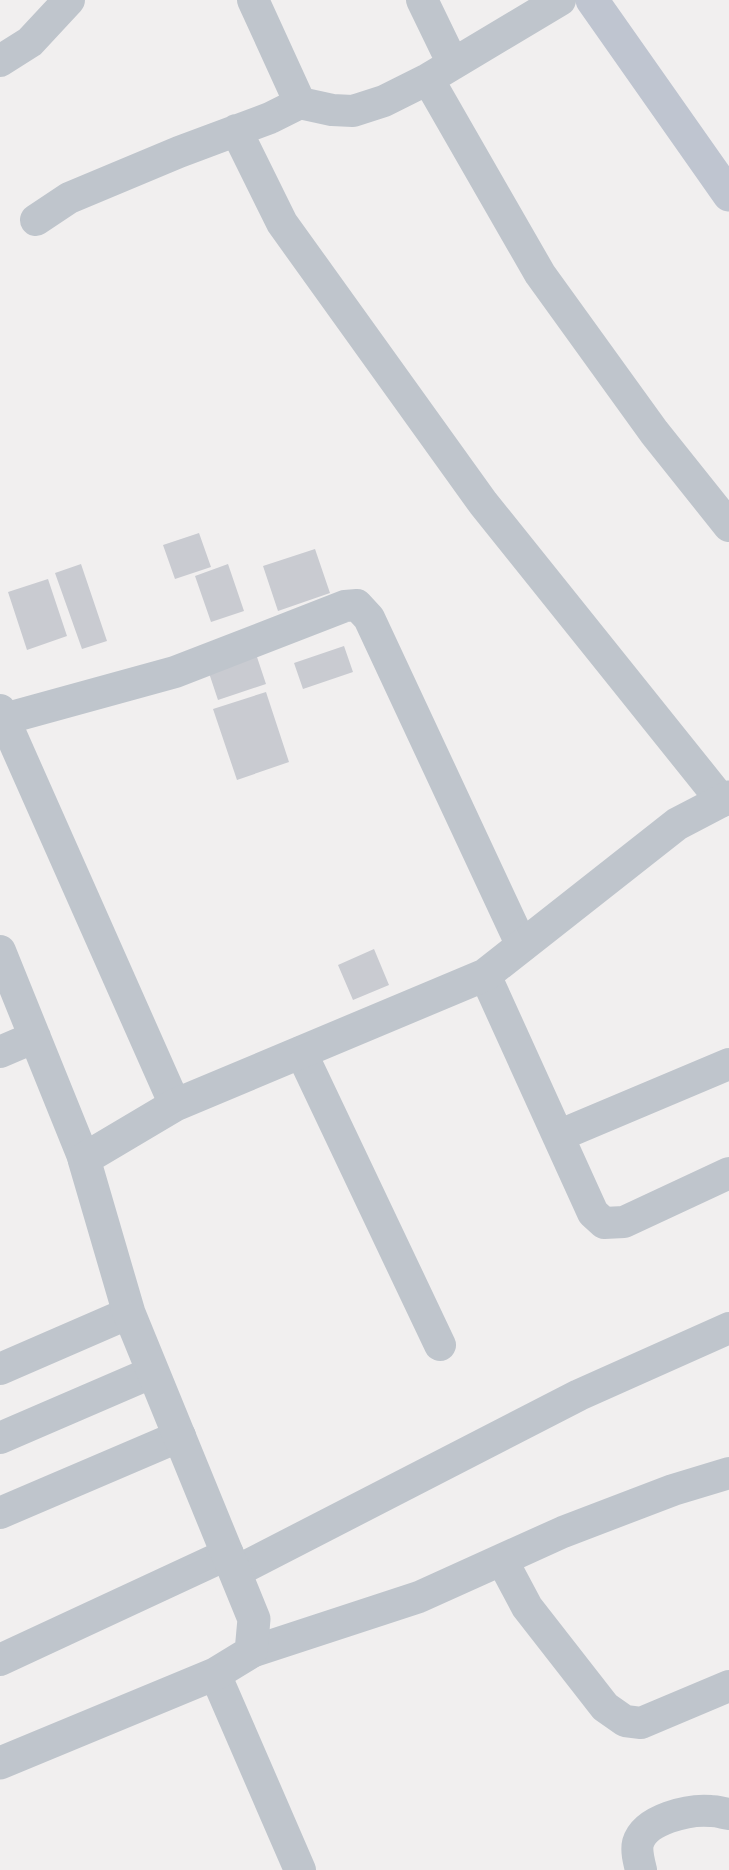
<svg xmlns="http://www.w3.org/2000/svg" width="729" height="1870" font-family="'DejaVu Sans',sans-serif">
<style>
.building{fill:#c9cbd1}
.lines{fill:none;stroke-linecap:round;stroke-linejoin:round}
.minor{stroke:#bfc5cc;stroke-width:32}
.tertiary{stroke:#bfc5cc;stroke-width:33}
.secondary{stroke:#bfc5d0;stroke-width:33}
</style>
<rect width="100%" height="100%" fill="#f1efef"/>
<path class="building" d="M199,533L211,567L175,579L163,545Z
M315,549L330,593L278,611L263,566Z
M81,564L107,641L82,649L55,573Z
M228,564L244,611L211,622L195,576Z
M48,579L67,636L27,650L8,592Z
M344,646L353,672L303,689L294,663Z
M254,648L266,684L218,700L206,664Z
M266,692L289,762L237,780L213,709Z
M374,949L389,985L353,1000L338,965Z"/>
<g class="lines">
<path class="minor" d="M253,0L300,103
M422,0L453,64
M0,61L30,42L69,0
M428,79L540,274L654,432L729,526
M236,130L282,223L483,503L722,801
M36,220L69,198L179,152L270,118L300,103L332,110L353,111L384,101L428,79L560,0
M0,710L175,1105
M4,719L175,672L345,606L357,605L369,618L522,946
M0,951L84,1159
M485,975L593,1213L604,1223L624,1222L729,1173
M0,1052L35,1037
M301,1052L440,1345
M558,1136L729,1064
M0,1369L129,1313
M0,1438L153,1372
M0,1513L180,1436
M502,1560L527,1607L605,1707L625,1721L641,1723L729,1686
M235,1572L579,1395L729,1328
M251,1652L419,1597L563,1532L673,1490L729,1473
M0,1660L228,1554
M215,1674L300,1870
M641,1870C639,1862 636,1851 638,1843C645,1819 689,1809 711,1811C717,1811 723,1813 729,1814"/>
<path class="tertiary" d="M0,1763L215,1674L251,1652L254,1619L129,1313L84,1159L175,1105L485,975L677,824L729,797"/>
<path class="secondary" d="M592,0L729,195"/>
</g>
</svg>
